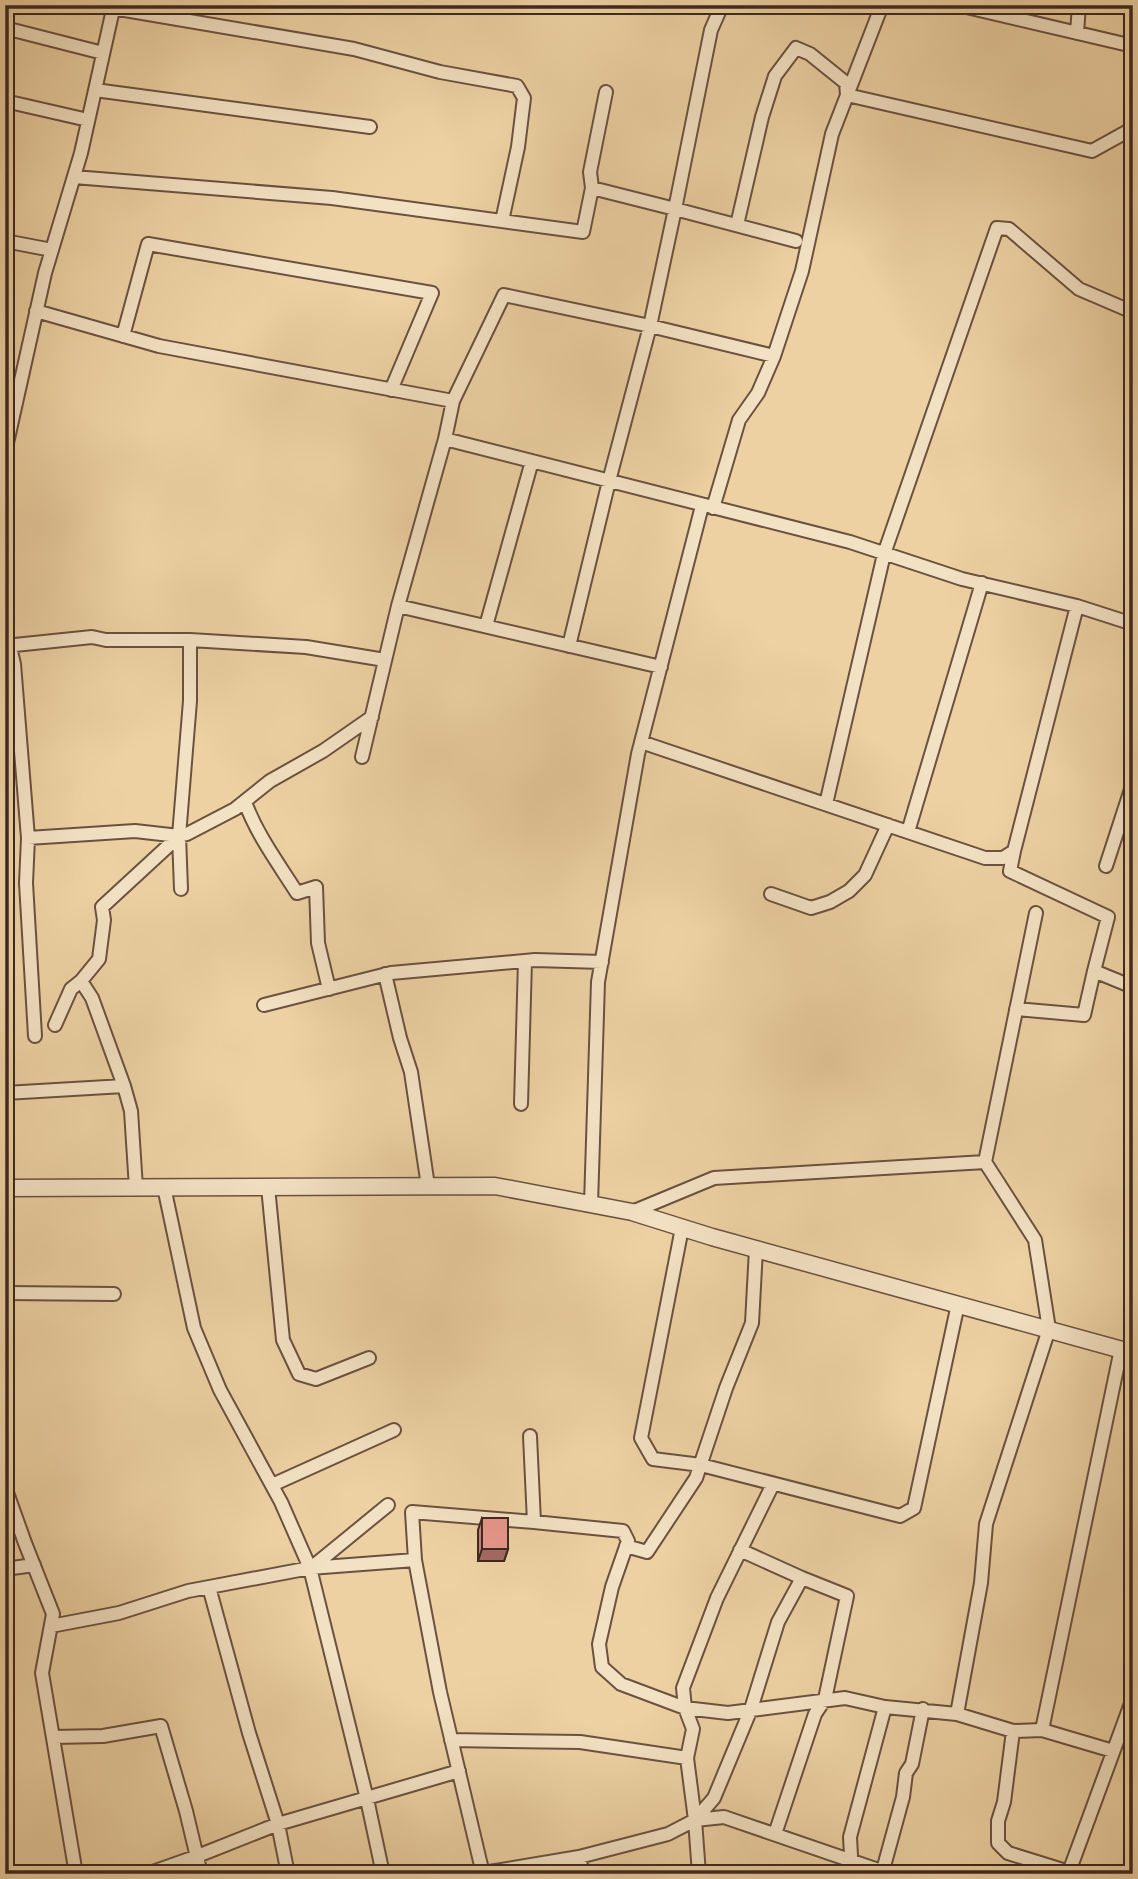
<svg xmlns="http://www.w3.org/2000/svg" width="1138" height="1879" font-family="'Gentium Book Plus',serif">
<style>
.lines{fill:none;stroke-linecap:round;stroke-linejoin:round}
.minor-casing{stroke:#6a5240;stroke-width:16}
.tertiary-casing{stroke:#6a5240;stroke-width:19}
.minor{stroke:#f3e1c3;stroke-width:12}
.tertiary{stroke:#f3e1c3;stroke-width:16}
.wall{fill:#c78177;stroke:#3e281f;stroke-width:2}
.shaded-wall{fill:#a26961;stroke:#3e281f;stroke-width:2}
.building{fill:#e7968a;stroke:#3e281f;stroke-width:2}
</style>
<rect width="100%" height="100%" fill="#edd1a3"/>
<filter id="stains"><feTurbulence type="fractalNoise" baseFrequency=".00286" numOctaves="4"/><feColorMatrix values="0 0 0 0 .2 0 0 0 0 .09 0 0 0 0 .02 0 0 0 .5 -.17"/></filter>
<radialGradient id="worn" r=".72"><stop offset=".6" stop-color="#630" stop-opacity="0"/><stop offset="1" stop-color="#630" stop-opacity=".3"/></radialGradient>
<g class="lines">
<g class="minor-casing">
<path id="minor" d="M507,5L513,7
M722,5L711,30L675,209L796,241
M958,5L1133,46
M113,8L354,49L440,72L517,86L524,98L518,147L502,221
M5,28L103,53
M1077,33L1079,5
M95,90L370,127
M5,101L88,120
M74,177L332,198L583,232L592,188L675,209L650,326L609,481L569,646
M592,188L590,172L606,92
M737,225L762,117L775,76L796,48L810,54L846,83L847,95L1092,151L1128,131H1133
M5,241L52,250
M36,311L159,346L453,401L445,439L850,542L962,579L1077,606L1133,624
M123,336L148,244L432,293L391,390
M453,401L504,295L650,326L774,356
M5,452L45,273L81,153L114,5
M713,508L739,420L758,393L774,356L802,271L832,134L882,5
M398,606L661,667
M486,626L532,461
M5,646L92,637L106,640H190L306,647L385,660
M10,647L14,664L28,838L26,883L35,1036
M641,742L985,858H1003L1014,851L1077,606
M362,757L398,606L445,439
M245,802C257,835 278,863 297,893L316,887L318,943L329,989
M826,804L884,554L997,228L1009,229L1079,289L1128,310L1133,308
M908,832L982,583
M28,838L135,831L179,836L187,834L235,809L270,781L323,751L372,717
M1014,851L1010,871L1108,917L1094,971L1133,987
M1106,866L1133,783
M181,889L179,836L190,701V640
M771,894L811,908L830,902L849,891L865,875L888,825
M385,974L400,1038L411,1072L428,1186
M81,981L92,998L124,1086L131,1111L136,1188
M264,1005L391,973L535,960L602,962
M1016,1009L1084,1015L1094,971
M55,1025L71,989L81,981L99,959L104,920L102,907L179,836
M5,1093L124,1086
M521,1104L525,961
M164,1187L194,1328L220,1390L281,1502L310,1568L367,1799L383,1874
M268,1187L283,1340L299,1374L316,1379L369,1358
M591,1204L598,982L638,754L702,506
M632,1212L714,1178L985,1162
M682,1228L641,1438L653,1459L701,1465L900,1516L914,1508L958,1304
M5,1293L114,1294
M272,1485L394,1430
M5,1487L25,1543L53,1614L42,1673L76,1874
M534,1522L623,1531L628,1541L612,1587L599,1644L602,1667L621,1684L685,1708L728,1713L845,1698L885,1707L957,1714L1013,1731L1042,1730L1113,1751
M626,1546L647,1552L696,1478L726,1388L752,1323L756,1249
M740,1550L802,1578L847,1596L825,1699L815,1714L775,1834
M415,1560L412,1512L534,1522L530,1436
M311,1568L388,1505
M5,1569L34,1565
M209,1587L249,1733L278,1824L288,1874
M51,1626L119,1613L188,1591L310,1568L415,1560L440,1692L483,1874
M957,1714L981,1583L986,1524L1049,1329L1035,1240L985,1162L1036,913
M1042,1730L1121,1349
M1013,1731L1004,1802L998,1821V1843L1008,1853L1069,1872
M53,1737L103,1736L161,1726L186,1811L201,1874
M451,1740L580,1742L687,1758
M695,1820L714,1798L751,1709L778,1622L802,1578
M579,1857L583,1874
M883,1870L903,1797L906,1773L912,1764L923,1709
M483,1873L579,1857L668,1834L695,1820L724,1817L890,1874
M147,1874L195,1857L278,1824L459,1771
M699,1874L695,1820L687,1758L693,1729L685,1708L683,1688L717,1598L773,1484
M852,1874L850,1837L885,1707
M1080,1874L1069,1872L1133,1698"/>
</g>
<g class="tertiary-casing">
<path id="tertiary" d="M5,1188L495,1186L632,1212L712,1237L1133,1353"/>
</g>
<use href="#minor" class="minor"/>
<use href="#tertiary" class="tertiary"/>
</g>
<path class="wall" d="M482,1518L508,1549L504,1561H478V1530Z"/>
<path class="shaded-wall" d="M482,1549H508L504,1561H478Z"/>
<path class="building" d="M482,1518H508V1549H482Z"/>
<rect width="1138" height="1879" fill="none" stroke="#edd1a3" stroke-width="28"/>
<rect x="7" y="7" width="1124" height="1865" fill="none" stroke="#3e281f" stroke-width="3.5"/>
<rect x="14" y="14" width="1110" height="1851" fill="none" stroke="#3e281f" stroke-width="2"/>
<rect width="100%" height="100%" filter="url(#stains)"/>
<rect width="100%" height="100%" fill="url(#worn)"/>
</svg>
